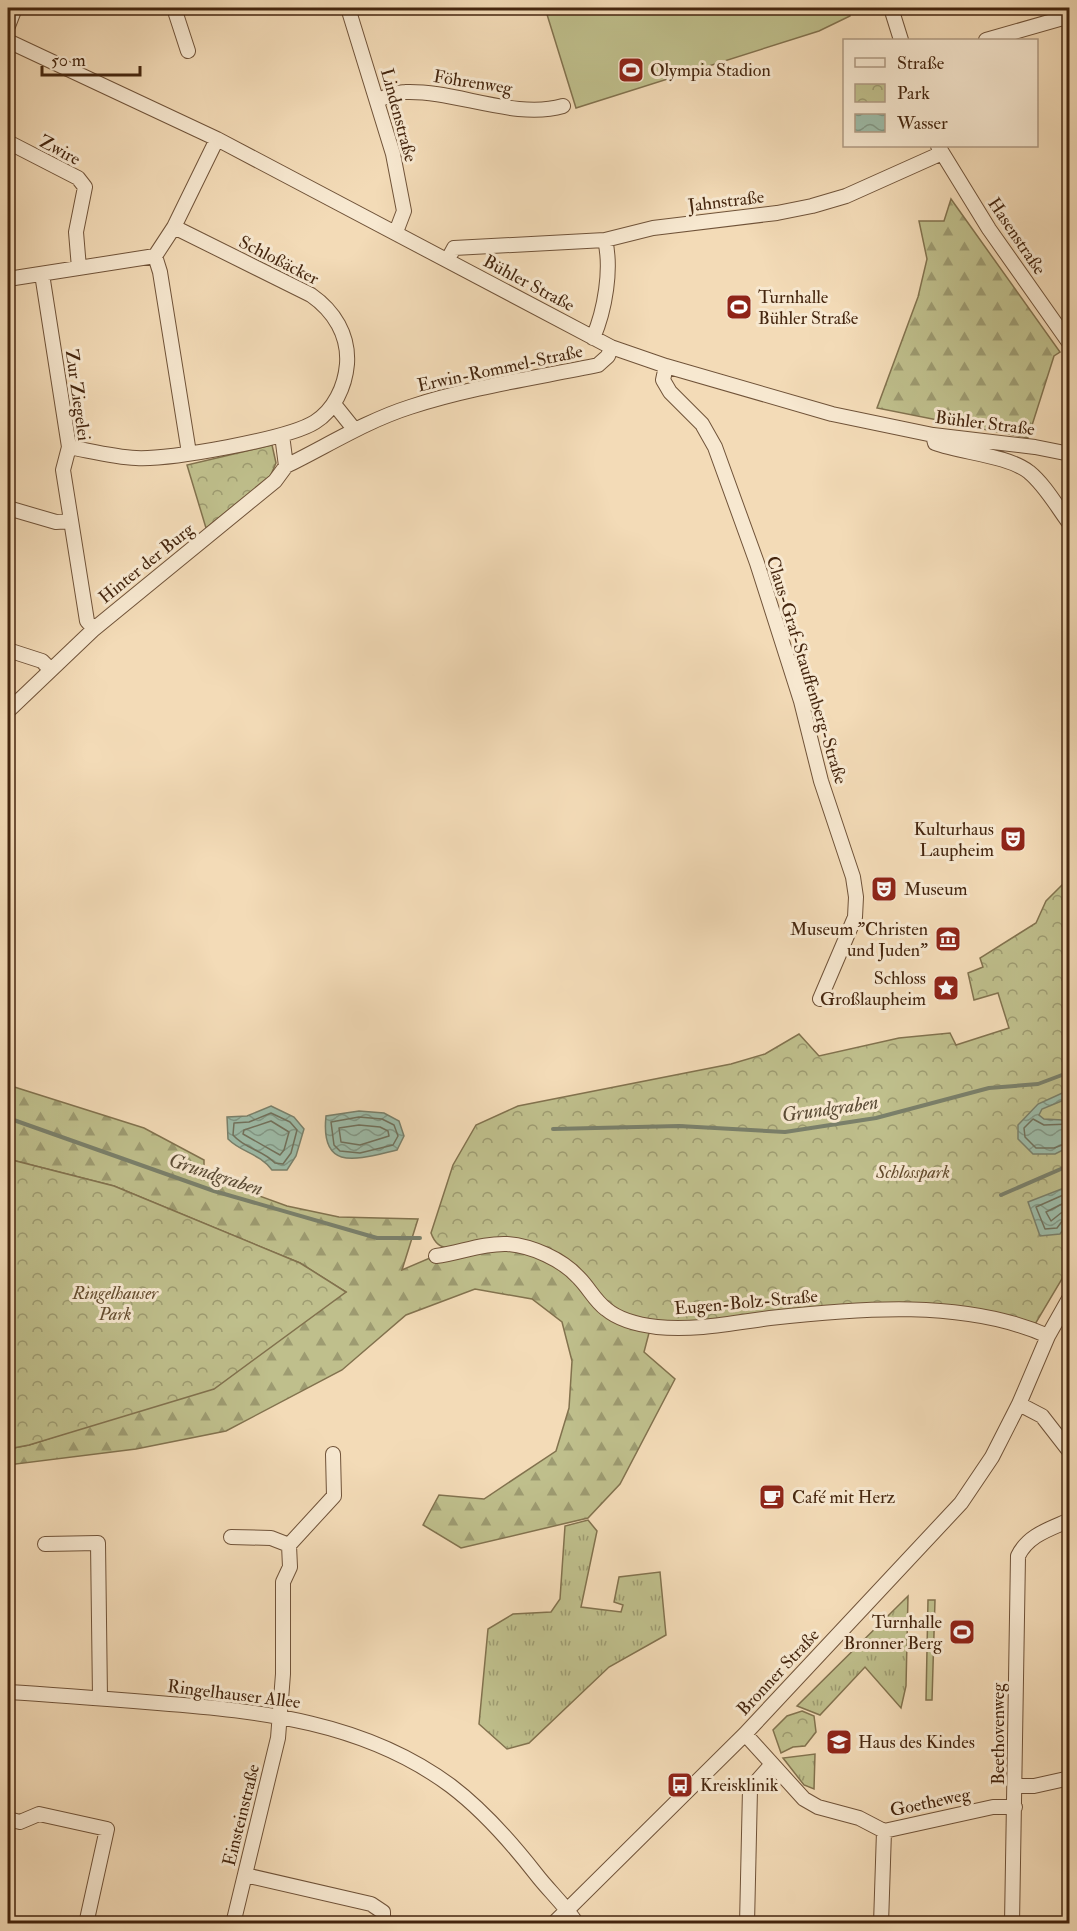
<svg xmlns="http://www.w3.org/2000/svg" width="1077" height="1931" font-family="'IM FELL Double Pica',serif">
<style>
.grass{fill:url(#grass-tufts);stroke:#82724e;stroke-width:1.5}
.forest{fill:url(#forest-firs);stroke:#82724e;stroke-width:1.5}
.park{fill:url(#park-crowns);stroke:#82724e;stroke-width:1.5}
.pitch{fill:#bfbf8c;stroke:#82724e;stroke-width:1.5}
.water{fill:url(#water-waves);stroke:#7a806b;stroke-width:1.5}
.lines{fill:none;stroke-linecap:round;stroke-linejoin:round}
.shore{stroke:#71715c;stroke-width:1.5}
.stream{stroke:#7a806b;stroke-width:4}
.minor-casing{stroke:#705339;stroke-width:16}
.minor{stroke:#f7e8d0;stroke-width:14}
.labels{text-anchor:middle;stroke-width:6;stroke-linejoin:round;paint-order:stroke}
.poi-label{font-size:18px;fill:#45260f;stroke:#f7e8d0;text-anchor:start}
.street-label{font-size:18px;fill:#45260f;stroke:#f7e8d0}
.park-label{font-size:18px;font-style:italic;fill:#644c2e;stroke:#f7e8d0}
.water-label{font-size:20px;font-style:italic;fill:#5b4c36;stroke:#f7e8d0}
</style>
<defs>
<pattern id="grass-tufts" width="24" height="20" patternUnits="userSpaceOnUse" patternTransform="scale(1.5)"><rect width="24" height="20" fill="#bfbf8c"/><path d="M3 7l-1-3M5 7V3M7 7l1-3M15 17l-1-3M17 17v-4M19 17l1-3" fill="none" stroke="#9d9b71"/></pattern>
<pattern id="forest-firs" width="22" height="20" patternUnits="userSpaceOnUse" patternTransform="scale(1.5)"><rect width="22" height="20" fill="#bfbf8c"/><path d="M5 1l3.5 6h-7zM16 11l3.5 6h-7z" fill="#9d9b71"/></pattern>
<pattern id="park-crowns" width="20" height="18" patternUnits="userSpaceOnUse" patternTransform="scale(1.5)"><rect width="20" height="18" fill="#bfbf8c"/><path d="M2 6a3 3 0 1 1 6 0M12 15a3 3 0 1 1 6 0" fill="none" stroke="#9d9b71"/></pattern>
<pattern id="water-waves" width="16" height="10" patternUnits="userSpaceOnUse" patternTransform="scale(1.5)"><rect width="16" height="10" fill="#9dbca9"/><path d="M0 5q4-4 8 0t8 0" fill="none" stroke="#829988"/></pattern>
</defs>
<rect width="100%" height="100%" fill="#f3dbb7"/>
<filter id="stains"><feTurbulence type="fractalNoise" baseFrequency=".00333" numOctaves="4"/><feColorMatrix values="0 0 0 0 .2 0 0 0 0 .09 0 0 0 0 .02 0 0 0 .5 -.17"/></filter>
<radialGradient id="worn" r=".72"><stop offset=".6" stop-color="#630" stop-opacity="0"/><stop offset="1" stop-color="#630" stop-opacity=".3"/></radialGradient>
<path class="grass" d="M588,1520L597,1531L581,1607L621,1612L623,1605L614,1602L619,1577L660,1572L666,1635L609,1667L529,1743L507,1749L479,1724L488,1629L513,1614L551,1612L560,1599L565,1526Z
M908,1596L906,1686L901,1708L865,1667L820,1715L797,1706Z
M815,1754L814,1789L804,1785L783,1758Z"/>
<path class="forest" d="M951,199L1060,352L1054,356L1028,438L877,408L918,297L927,259L919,221H944Z
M8,1085L144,1128L204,1160V1176L287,1206L339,1217L418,1219L402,1270L451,1249L538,1247L635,1319L649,1333L644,1352L675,1379L620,1484L588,1518L461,1548L423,1525L439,1495L484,1499L556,1451L569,1408L572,1361L562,1322L532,1299L475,1289L406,1315L342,1370L226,1431L136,1449L8,1465V1449L29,1445L116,1417L346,1292L300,1263L114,1186L8,1159Z"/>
<path class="park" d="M272,445L276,463L270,477L206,528L187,465Z
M1069,878V1267L1034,1326L889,1305L693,1324L635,1319L609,1307L538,1247L451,1249C440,1247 435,1244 431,1233L453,1165L476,1125L518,1106L731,1064L765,1054L799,1034L819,1056L899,1038L950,1033L956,1045L1009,1028L998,993L974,1000L968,973L983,967L980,958L1036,923L1046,901Z
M8,1159L114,1186L300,1263L346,1292L214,1389L29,1445L8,1449Z
M802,1711L814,1716L816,1732L805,1746L793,1747L781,1753L773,1730L787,1716Z"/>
<path class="pitch" d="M545,8H850V16L819,31L576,108Z
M928,1600H935L932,1700H926Z"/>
<path class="water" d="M1069,1090V1098L1042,1109L1039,1115L1044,1119L1063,1120L1069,1117V1147L1055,1154H1033L1018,1139V1125L1038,1104Z
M271,1106L294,1117L304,1129L296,1156L287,1170H272C259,1153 242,1153 228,1139L227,1117L247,1116Z
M359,1111L384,1113L399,1121L404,1136L397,1150C358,1159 320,1173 326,1116Z
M1069,1186V1222L1060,1234L1040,1236L1028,1202Z"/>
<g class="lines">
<path class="shore" d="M271,1113L290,1122L297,1130L291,1153L283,1164L275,1163C263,1150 245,1149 233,1135L234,1123L249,1122Z
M359,1117L382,1119L394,1125L398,1136L393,1145L360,1153L340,1151L334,1145L331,1122Z
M271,1121L289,1132L284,1150L280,1155L243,1134L244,1130Z
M1070,1124L1044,1125L1033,1119L1024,1128L1025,1137L1036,1148H1054L1070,1142
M359,1125L380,1127L388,1131L389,1136L360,1145L341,1142L339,1128Z
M1070,1192L1036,1207L1045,1229L1057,1228L1063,1220L1070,1219
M1070,1200L1046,1212L1051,1221L1061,1213L1070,1211"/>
<path class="stream" d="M8,1118L214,1191L377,1238H420
M553,1129L679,1126L785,1132L876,1118L989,1088L1038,1084L1070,1072
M1001,1195L1070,1165"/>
<g class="minor-casing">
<path id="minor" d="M174,8L188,51
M348,8L393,154L404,211L396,232
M891,8L901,40
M8,26L15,8
M986,40L1070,16
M8,41L217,139L611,347L666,366L832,414L933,435L1035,447L1070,454
M378,100C386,97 396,92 405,92C455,90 515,120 563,106
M8,142L78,178L85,187L76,232L79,268
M938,146L989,229L1070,344
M155,256L160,272L189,453
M448,259L454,248L605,240
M42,274L69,447L63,470L87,621L94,629
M8,279L155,256L174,227L217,139
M593,338C605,310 612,269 605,240L653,228L777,213L812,206L846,196L942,153
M666,366L663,380L670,392L702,424L715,447L757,563L801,701L821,781L853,877L856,897L855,917L820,999
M334,404L354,429
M933,435L935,443C962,453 1007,455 1029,472C1046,486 1057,507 1070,524
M69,447C91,451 114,457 136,458C169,460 288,439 315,422C334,410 345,387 347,364C349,335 334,311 311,295L174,227
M286,466C327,446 366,421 410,407C471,387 535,378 598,365L608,356L611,347
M8,508L56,522L71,521
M8,650L42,661L50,669
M8,711L94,629L275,481L286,466L282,435
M436,1256C460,1253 482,1243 507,1244C532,1246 562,1259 579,1278C589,1288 595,1301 606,1309C619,1320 640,1325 657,1327C694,1331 733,1323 770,1318C859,1308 965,1299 1048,1336
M1019,1404L1042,1416L1070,1452
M231,1537L271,1538L289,1545
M45,1544L98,1543L100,1698
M8,1692C58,1695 108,1699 158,1703C261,1711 365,1722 451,1786C484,1811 511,1842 536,1874C549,1891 566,1906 577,1924
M745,1734L804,1799L818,1807L859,1818L884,1831L993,1807H1015
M1015,1786H1034L1070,1778
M8,1819L20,1822L39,1814L107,1829L86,1924
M245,1875L371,1904L383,1912V1924
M233,1924L278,1738L283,1674V1582L290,1567L289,1545L334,1496L333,1454
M553,1924L745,1734L961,1503L992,1457L1019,1404L1048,1336L1070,1297
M747,1924L750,1789L772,1764
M881,1924L884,1831
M1012,1924L1018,1556C1028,1535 1050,1529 1070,1520"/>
</g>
<use href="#minor" class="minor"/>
</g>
<defs>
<g id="stadium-square" transform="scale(1.35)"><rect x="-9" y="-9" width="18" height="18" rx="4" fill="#8f2418" stroke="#f7e8d0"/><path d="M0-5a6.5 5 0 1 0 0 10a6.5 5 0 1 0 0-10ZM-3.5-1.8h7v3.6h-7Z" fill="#fff"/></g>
<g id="theatre-square" transform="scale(1.35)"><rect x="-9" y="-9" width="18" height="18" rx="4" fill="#8f2418" stroke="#f7e8d0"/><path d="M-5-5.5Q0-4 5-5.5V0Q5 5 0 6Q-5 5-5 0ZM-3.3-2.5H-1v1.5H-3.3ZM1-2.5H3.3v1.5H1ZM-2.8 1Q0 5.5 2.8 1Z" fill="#fff"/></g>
<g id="museum-square" transform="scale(1.35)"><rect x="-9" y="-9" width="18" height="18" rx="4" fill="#8f2418" stroke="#f7e8d0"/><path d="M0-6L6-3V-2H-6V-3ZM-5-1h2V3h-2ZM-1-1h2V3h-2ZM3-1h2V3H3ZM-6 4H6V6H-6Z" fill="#fff"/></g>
<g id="sight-square" transform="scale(1.35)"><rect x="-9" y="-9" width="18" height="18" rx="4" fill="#8f2418" stroke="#f7e8d0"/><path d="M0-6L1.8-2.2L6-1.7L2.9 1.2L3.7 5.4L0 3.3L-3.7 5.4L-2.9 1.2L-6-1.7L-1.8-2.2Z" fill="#fff"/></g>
<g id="cafe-square" transform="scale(1.35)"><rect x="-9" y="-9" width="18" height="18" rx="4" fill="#8f2418" stroke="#f7e8d0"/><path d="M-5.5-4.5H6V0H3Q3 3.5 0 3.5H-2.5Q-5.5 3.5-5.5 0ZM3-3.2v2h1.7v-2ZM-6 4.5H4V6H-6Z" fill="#fff"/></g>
<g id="school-square" transform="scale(1.35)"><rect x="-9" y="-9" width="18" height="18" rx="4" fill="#8f2418" stroke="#f7e8d0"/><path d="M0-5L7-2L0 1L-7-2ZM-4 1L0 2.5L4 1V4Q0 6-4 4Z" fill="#fff"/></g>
<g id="bus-square" transform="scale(1.35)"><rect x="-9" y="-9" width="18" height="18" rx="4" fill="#8f2418" stroke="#f7e8d0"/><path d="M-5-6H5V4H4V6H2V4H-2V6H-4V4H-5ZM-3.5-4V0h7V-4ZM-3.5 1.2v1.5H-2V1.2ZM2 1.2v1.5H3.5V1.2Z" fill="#fff"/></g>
</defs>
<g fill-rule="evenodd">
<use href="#stadium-square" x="631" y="70"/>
<use href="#stadium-square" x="739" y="307"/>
<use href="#theatre-square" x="1013" y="839"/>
<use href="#theatre-square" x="884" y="889"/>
<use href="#museum-square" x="948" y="939"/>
<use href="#sight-square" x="946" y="988"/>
<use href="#cafe-square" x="772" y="1497"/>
<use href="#stadium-square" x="962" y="1632"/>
<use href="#school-square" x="839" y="1742"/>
<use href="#bus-square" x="680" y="1785"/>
</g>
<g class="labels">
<g class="poi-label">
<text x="650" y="76">Olympia Stadion</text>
<text x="758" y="303">Turnhalle<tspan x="758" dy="21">Bühler Straße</tspan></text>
<text x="994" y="835" text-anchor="end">Kulturhaus<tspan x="994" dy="21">Laupheim</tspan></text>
<text x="904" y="895">Museum</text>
<text x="928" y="935" text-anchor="end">Museum "Christen<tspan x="928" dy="21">und Juden"</tspan></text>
<text x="926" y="984" text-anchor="end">Schloss<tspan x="926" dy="21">Großlaupheim</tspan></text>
<text x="792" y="1503">Café mit Herz</text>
<text x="942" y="1628" text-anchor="end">Turnhalle<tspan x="942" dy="21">Bronner Berg</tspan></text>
<text x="858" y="1748">Haus des Kindes</text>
<text x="700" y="1791">Kreisklinik</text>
</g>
<g class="street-label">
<text transform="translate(473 82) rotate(9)" y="6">Föhrenweg</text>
<text transform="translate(399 115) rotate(75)" y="6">Lindenstraße</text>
<text transform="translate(60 150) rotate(28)" y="6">Zwire</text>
<text transform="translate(726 201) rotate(-7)" y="6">Jahnstraße</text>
<text transform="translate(1017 236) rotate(56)" y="6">Hasenstraße</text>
<text transform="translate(279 260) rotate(27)" y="6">Schloßäcker</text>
<text transform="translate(529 283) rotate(28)" y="6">Bühler Straße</text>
<text transform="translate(500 368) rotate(-12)" y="6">Erwin-Rommel-Straße</text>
<text transform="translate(78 395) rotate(82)" y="6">Zur Ziegelei</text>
<text transform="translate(985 423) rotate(7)" y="6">Bühler Straße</text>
<text transform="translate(146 563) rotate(-39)" y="6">Hinter der Burg</text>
<text transform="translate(807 670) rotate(73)" y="6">Claus-Graf-Stauffenberg-Straße</text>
<text transform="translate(746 1302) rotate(-5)" y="6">Eugen-Bolz-Straße</text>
<text transform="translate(778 1672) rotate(-47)" y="6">Bronner Straße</text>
<text transform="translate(234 1694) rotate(7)" y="6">Ringelhauser Allee</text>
<text transform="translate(998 1734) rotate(-90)" y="6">Beethovenweg</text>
<text transform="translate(930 1802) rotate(-12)" y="6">Goetheweg</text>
<text transform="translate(241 1815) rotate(-76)" y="6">Einsteinstraße</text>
</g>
<g class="park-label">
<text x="913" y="1178">Schlosspark</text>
<text x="115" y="1299">Ringelhauser<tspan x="115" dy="21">Park</tspan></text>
</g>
<g class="water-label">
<text transform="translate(830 1108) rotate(-8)" y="7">Grundgraben</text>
<text transform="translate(216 1174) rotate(18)" y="7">Grundgraben</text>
</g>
</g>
<rect width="1077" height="1931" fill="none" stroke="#f3dbb7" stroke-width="30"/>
<rect x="9" y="9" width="1059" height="1913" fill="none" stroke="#45260f" stroke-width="3"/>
<rect x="15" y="15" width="1047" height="1901" fill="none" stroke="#45260f" stroke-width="1.5"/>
<rect x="843" y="39" width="195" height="108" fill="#f7e8d0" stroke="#b09a83" stroke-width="1.5"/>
<rect x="855" y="58" width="30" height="9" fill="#f7e8d0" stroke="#b09a83" stroke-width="1.5"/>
<text x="897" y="69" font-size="18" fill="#45260f">Straße</text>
<rect x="855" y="84" width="30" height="18" fill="url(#park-crowns)" stroke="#b09a83" stroke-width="1.5"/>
<text x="897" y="99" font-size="18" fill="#45260f">Park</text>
<rect x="855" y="114" width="30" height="18" fill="url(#water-waves)" stroke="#b09a83" stroke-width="1.5"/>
<text x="897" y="129" font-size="18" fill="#45260f">Wasser</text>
<path d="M42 66v9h98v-9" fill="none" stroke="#45260f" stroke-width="3"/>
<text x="51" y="66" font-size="18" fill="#45260f" stroke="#f7e8d0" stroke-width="4.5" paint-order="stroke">50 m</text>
<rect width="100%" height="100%" filter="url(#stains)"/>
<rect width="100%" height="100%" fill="url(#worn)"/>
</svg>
